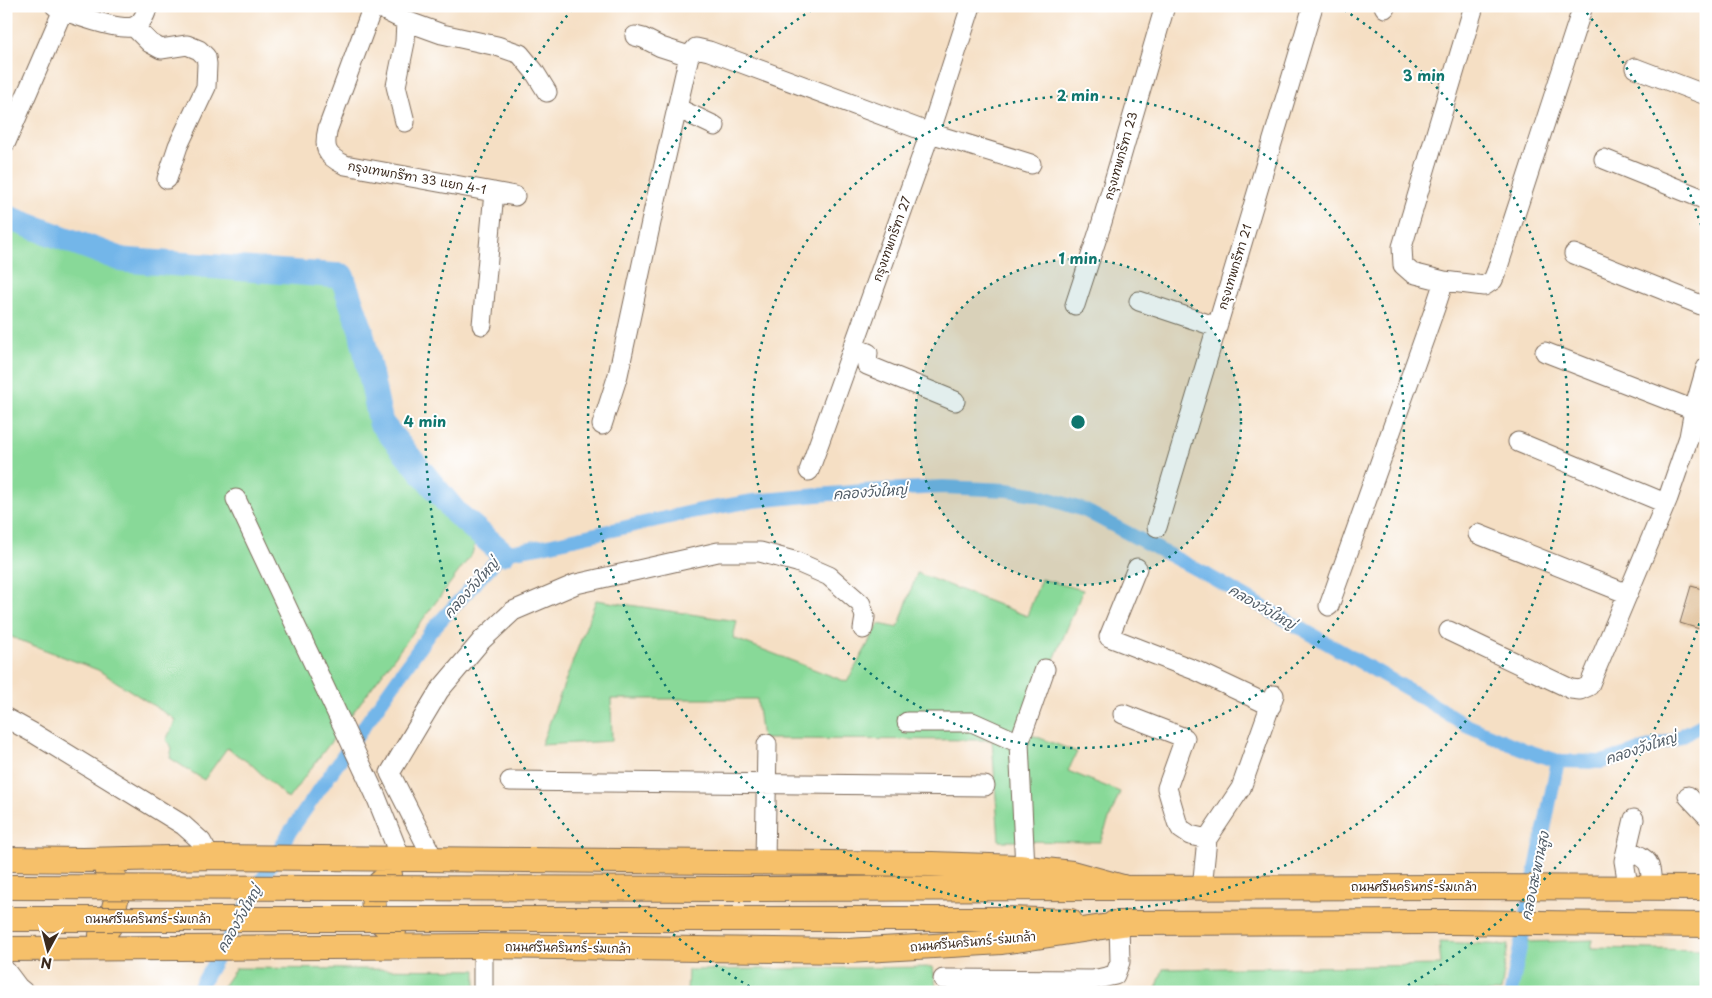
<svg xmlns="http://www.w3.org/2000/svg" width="1712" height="998" font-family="'Playpen Sans','Playpen Sans Thai',sans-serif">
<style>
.green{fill:#88d998;stroke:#62825b}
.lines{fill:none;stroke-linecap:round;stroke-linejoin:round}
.canal{stroke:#73b6e9;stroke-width:14}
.river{stroke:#73b6e9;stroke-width:25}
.building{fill:#d7ae7c}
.minor-casing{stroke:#7c6958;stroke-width:21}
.major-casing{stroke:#7c6958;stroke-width:26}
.minor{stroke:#fff;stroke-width:19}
.major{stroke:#f6c06b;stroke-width:24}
.major-bridge-casing{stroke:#7c6958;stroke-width:26;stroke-linecap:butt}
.major-bridge{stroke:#f6c06b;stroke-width:24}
.ring{fill:none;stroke:#0f766e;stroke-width:2.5;stroke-dasharray:2.5 5}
.labels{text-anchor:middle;stroke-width:4;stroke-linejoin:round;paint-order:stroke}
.street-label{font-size:12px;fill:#3b2a1e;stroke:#fff}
.water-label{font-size:14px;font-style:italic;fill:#4f5b65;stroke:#fff}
.centre{fill:#0f766e;stroke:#fff;stroke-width:2.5}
.ring-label{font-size:15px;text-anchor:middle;font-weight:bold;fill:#0f766e;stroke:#fff;stroke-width:4;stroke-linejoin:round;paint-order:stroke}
</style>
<rect width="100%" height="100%" fill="#fff"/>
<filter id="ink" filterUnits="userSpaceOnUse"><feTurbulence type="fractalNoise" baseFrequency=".02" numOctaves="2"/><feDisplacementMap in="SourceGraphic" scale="10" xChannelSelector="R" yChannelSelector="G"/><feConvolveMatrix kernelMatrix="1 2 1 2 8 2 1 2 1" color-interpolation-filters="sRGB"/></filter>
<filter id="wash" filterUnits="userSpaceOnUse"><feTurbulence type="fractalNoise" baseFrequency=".0096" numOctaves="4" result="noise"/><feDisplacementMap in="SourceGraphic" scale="20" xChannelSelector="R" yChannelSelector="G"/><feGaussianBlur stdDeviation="1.12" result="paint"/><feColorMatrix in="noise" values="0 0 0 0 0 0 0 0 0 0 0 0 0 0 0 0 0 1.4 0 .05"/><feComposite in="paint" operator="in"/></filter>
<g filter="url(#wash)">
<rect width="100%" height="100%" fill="#f5dfc4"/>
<path class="green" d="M6,224L93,254L139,272L328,281L340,285L366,396L377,432L430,500L475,544L472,554L288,799L252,765L227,748L204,780L170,758L172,748L166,740L176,720L98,670L6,635Z
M917,573L1027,616L1041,579L1083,590L1024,732L1077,752L1068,771L1120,792L1100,842L999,841L992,740L762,739L757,699H611L612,741L541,745L596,600L737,621L733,638L847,682L879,624L898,628Z
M1593,940L1591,948L1706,950V968L1700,992H1517L1527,942Z
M1439,942L1508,945L1501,992H1155L1163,969L1441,965Z
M933,967L937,992H687L688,970Z
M236,968L476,970V992H219Z"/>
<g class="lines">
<path class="canal" d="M197,992L289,833L431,631L503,553L543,546L696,511L753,501L863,491L943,487L1007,490L1034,494L1084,510L1207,575L1411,691L1466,725L1525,750L1558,761L1602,762L1673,740L1706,723
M1511,992L1558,761"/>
<path class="river" d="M6,217L123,260L342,276L361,330L381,423L456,513L503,553"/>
</g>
<g id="blocks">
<path class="building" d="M1691,586L1706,590V631L1680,623Z"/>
</g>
</g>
<g filter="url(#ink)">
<use href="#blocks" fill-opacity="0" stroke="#7c6958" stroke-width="1"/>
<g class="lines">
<g class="minor-casing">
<path id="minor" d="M55,6C69,13 122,33 135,26C142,23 146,13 148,6
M373,6L328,128C323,149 326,156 345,165L515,196
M376,6L406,21L442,34L497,46L520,54L534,71L547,92
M1384,6L1385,8
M1474,6L1402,247L1403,265L1412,273L1444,281L1484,286L1493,280L1497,270L1583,6
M134,27L150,43L161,49L187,45L199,50L206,57L207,64L206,87L178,146L167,179
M635,36L643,38L661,47L689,56
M1635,68L1706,95
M677,108L715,126
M405,122L396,86L405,42L406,21
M6,142L63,10
M1604,159L1706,200
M1574,254L1706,307
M1139,301L1217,327
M1075,305L1102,222L1165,6
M482,325L494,192
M853,347L868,353L867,365L955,401
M1545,352L1694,410
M602,425L618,375L653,213L689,56L696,48L709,51L930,133L1031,164
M1518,442L1665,503
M809,471L930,133L971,6
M236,499L375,794L401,859
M1157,527L1313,6
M1478,534L1628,594
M1137,568L1109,637L1197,671L1271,706
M1329,606L1435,308L1444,281
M1449,631L1571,689L1580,690L1589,686L1668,498L1689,437L1694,410L1706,368
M1123,714L1185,738L1167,788L1177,822L1181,829L1190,835L1207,839
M6,718L35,734L183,825L201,841L210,857
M907,722H972L1019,743
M510,781L985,786
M1688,796L1706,815
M1628,850C1652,861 1650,863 1652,888
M434,860L390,773L439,691L482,640L513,611L576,584L718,552H760L797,562L829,576L861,604L865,617L863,629
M765,862L767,744
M1025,868L1019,743L1045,669
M1202,888L1207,839L1241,788L1274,695
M1627,888V879L1624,861L1634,819
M483,946V992
M6,971L18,987L24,992
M943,979L1093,980L1115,975L1120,962L1119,925"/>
</g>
<g class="major-casing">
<path id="major" d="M6,859L83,860L213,857L932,864L1019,867L1072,873L1123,887
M390,875C387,878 381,881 378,885C373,892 372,907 376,916C380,923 387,927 394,931
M729,889L1452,887L1706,888
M707,919H1006L1070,921
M1114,923L1450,922L1706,925
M101,935L109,927L116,900V882L114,876L107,872
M6,949L483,946L848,951L1002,942L1129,923"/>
</g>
<use href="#minor" class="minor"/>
<use href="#major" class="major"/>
<g class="major-bridge-casing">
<path id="major-bridge" d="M6,887L729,889
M6,919H707"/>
</g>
<use href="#major-bridge" class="major-bridge"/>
</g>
</g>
<circle cx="1078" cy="422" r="163" fill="#0f766e" fill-opacity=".12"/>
<g class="ring">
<circle cx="1078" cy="422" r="163"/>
<circle cx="1078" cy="422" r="326"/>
<path d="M1338 6A490 490 0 1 1 818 6"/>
<path d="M1706 602A653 653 0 0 1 1400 990M756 990A653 653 0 0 1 574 7M1582 7A653 653 0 0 1 1706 242"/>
</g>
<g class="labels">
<g class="street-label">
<text transform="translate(1121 156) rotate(-74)" y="4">กรุงเทพกรีฑา 23</text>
<text transform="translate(417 178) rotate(10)" y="4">กรุงเทพกรีฑา 33 แยก 4-1</text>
<text transform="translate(892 239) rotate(-70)" y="4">กรุงเทพกรีฑา 27</text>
<text transform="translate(1235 267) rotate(-73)" y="4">กรุงเทพกรีฑา 21</text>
<text x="1414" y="891">ถนนศรีนครินทร์-ร่มเกล้า</text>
<text x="148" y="923">ถนนศรีนครินทร์-ร่มเกล้า</text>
<text transform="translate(973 942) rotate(-5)" y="4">ถนนศรีนครินทร์-ร่มเกล้า</text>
<text transform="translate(568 948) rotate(1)" y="4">ถนนศรีนครินทร์-ร่มเกล้า</text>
</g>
<g class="water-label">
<text transform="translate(870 492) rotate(-4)" y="5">คลองวังใหญ่</text>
<text transform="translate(471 588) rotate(-48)" y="5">คลองวังใหญ่</text>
<text transform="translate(1262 607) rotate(30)" y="5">คลองวังใหญ่</text>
<text transform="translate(1641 748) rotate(-18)" y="5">คลองวังใหญ่</text>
<text transform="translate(1535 876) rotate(-78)" y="5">คลองสะพานสูง</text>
<text transform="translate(239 919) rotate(-60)" y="5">คลองวังใหญ่</text>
</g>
</g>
<circle cx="1078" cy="422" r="8" class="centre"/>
<g class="ring-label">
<text x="1424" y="81">3 min</text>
<text x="1078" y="101">2 min</text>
<text x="1078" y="264">1 min</text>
<text x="425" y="427">4 min</text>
</g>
<rect width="1712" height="998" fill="none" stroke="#fff" stroke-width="25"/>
<g transform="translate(48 950) rotate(187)" stroke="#ffffff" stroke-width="4" paint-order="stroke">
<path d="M0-4L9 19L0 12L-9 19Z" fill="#3b2a1e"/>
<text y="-8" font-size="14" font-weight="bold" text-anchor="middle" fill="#3b2a1e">N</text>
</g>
</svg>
